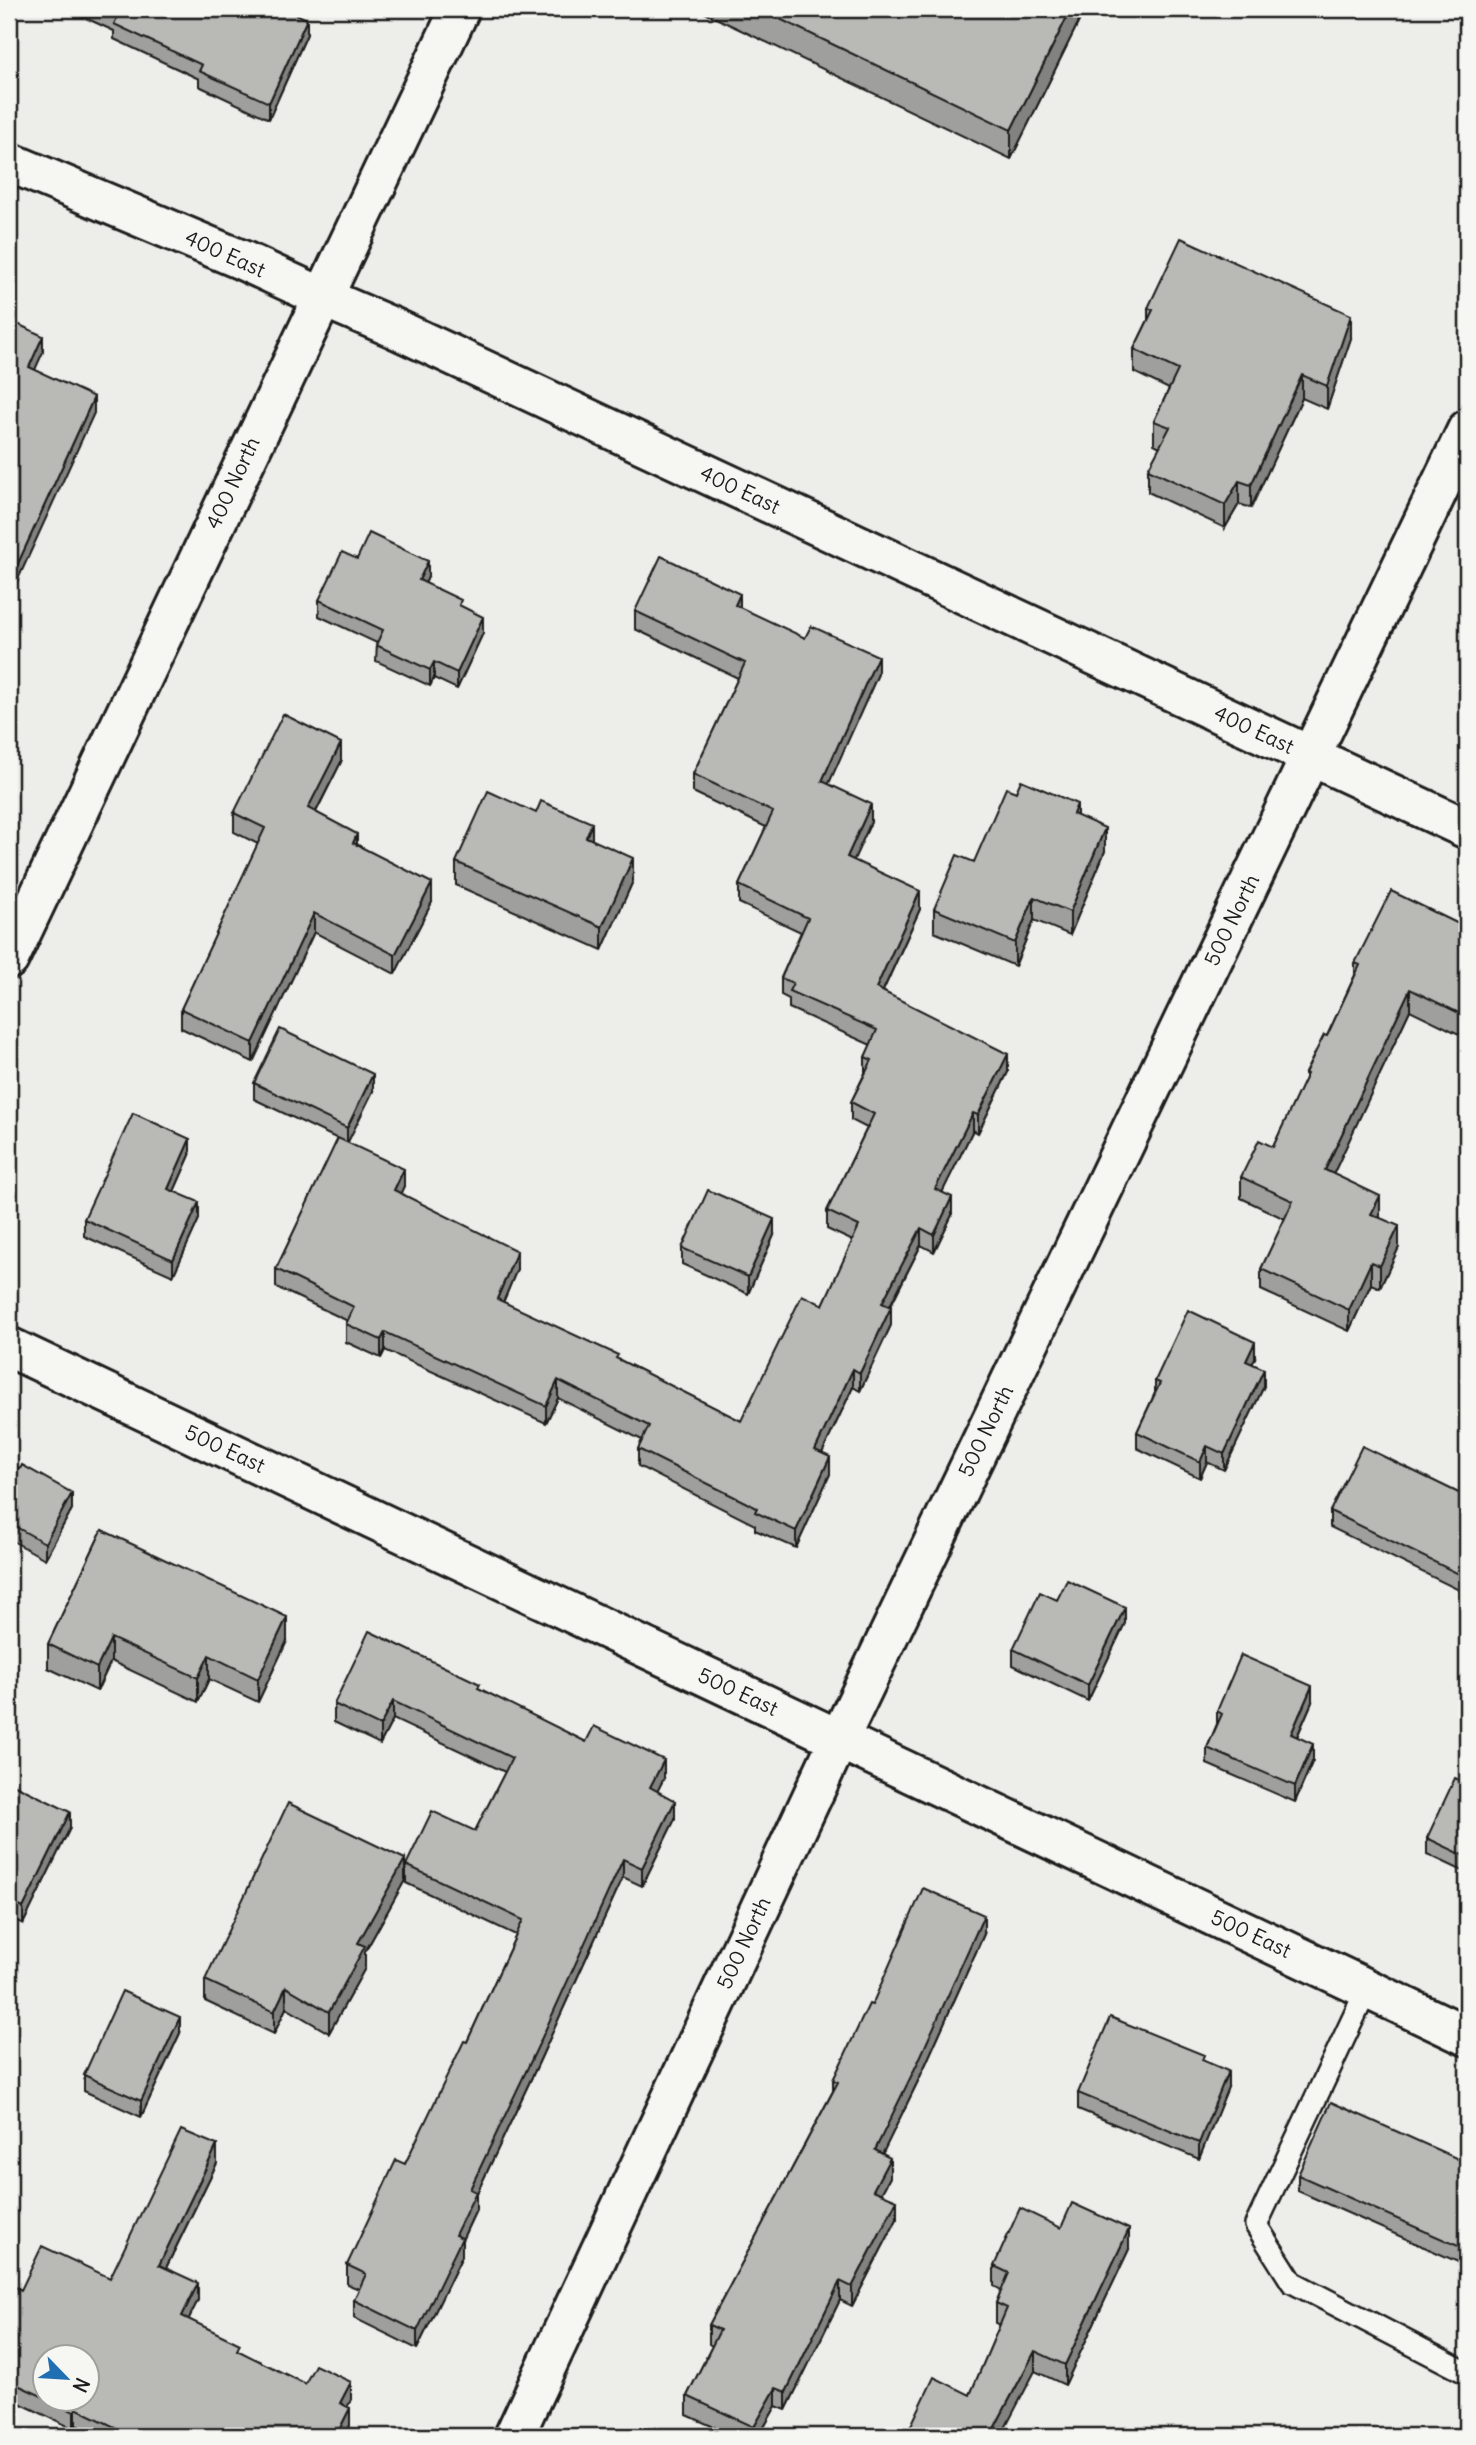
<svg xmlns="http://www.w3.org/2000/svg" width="1476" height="2445" font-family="Delius,sans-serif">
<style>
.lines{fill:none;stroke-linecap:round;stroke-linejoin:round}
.lane-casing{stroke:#1c1c1c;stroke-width:26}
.street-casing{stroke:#1c1c1c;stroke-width:44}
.secondary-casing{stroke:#1c1c1c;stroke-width:44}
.lane{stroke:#f6f6f2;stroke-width:21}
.street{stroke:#f6f6f2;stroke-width:38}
.secondary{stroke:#f6f6f2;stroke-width:38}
.wall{fill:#9f9f9d;stroke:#1c1c1c;stroke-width:2;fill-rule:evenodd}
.shaded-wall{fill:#82827f;stroke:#1c1c1c;stroke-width:2}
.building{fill:#b9b9b6;stroke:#1c1c1c;stroke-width:2}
.labels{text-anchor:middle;stroke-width:5;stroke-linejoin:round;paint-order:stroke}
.street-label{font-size:21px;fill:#1c1c1c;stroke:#f6f6f2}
</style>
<rect width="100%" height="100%" fill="#edede9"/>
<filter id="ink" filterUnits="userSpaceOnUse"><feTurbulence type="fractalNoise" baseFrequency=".0143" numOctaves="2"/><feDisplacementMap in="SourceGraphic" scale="14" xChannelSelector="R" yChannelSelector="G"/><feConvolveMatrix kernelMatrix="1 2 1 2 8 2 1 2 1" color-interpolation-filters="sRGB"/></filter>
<g filter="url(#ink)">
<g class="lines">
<g class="lane-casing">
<path id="lane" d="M1367,1989L1256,2225L1292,2282L1467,2373"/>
</g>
<g class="street-casing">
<path id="street" d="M9,162L242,260L322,297
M9,1347L1467,2036
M514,2436L839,1739L1467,430"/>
</g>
<g class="secondary-casing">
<path id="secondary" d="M322,297L392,327L1467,829
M9,959L460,9"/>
</g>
<use href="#lane" class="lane"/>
<use href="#street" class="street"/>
<use href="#secondary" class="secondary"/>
</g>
<path class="wall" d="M66,9H292L291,11L307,34L269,119L199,86V79L114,39V31Z
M697,9H1085L1011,159Z
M1148,308L1351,338L1327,409L1302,398L1251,508L1239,504L1225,528L1148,492V469L1160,447L1154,444V421L1169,389L1134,372V349L1148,320Z
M357,559L428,577L425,583L461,607L483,633L457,689L434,678L430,686L376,661L377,643L319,616V600Z
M740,608L878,674L828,784L871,822L853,860L920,909L883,991L1008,1072L978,1133L973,1130L942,1192L952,1215L934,1252L921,1245L890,1307L891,1325L860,1391L853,1387L822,1453L830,1474L796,1548L755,1530V1525L638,1466V1449L642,1440L558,1398L546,1423L385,1350L381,1358L346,1342V1324L348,1321L276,1287V1269L338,1139L254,1099V1083L373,1091L347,1142L404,1186L400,1193L517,1269L503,1302L741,1421L823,1305L853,1241L827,1229V1211L867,1128L851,1120V1102L865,1073V1057L871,1045L789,1008V999L781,995V978L801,932L739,903V885L766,827L693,792V774L738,678L635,629V611Z
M341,762L316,812L432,902L395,974L314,932L253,1062L181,1028V1009L258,844L234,832V813Z
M1077,816L1105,851L1070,935L1034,920L1015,966L934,932V909L974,862Z
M592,840L633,881L602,950L456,885V862Z
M1467,928V1038L1410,1010L1333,1174L1380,1218L1399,1247L1380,1288L1371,1284L1349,1331L1261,1290V1269L1285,1219L1241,1198V1177L1273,1147L1305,1079V1073L1327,1036L1355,975V963Z
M190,1155L174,1191L199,1219L173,1276L84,1236V1219Z
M774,1235L748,1294L682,1264V1248Z
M1255,1358L1252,1364L1264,1386L1224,1470L1207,1462L1200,1478L1137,1448V1432L1155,1393V1381Z
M9,1463L72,1509L45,1559L9,1539Z
M1467,1497V1594L1330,1527V1511Z
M102,1530L287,1641L258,1702L209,1679L198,1702L111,1661L97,1691L48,1668V1644Z
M1057,1600L1125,1623L1088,1701L1013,1665V1649Z
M480,1689L586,1742L664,1778L657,1791L675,1819L642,1886L623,1877L539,2062L476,2195V2210L462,2240V2256L417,2349L354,2318V2300L359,2289L347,2284V2265L405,2164L467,2042L516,1935L406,1883V1865L475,1831L505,1772L393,1719L380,1744L334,1722V1704Z
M1312,1702L1297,1737L1313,1760L1295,1802L1207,1764V1748L1217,1724V1711Z
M9,1782L70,1828L23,1924L9,1917Z
M1467,1784V1873L1427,1854V1838Z
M405,1880L365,1952V1968L329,2033L286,2008L274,2034L205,2001V1980Z
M984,1934L919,2079L882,2154L890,2177L881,2194L897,2219L852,2306L840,2300L786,2410L776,2406L759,2436H734L687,2415V2396L712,2346L709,2344V2325L833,2091V2080L872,2005Z
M180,2033L141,2117L84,2091V2075Z
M1228,2087L1199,2159L1078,2109V2093Z
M217,2163L166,2268L198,2300L188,2319L240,2352L305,2384L351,2399L347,2406L350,2425L345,2436H98L76,2425L74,2429L9,2398V2284L21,2290L110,2278ZM46,2357L88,2399H46Z
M1465,2171L1467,2172V2266L1298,2191V2175Z
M1061,2228L1129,2249L1065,2385L1035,2371L970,2395L1000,2325L996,2323V2303L1001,2290L994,2286V2266Z"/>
<path class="shaded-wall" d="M1071,9H1085L1011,159V130Z
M307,19V34L269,119V103Z
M1351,315V338L1327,409V386Z
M43,336V352L29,383V367Z
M1302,375V398L1251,508V485Z
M94,397V413L9,599V583Z
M1239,481V504L1225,528V505Z
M428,561V577L419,597V580Z
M740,594V612L735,605Z
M483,617V633L457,689V673Z
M878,656V674L822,799V781Z
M434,662V678L430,686V670Z
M341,743V762L308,827V808Z
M871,804V822L847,875V857Z
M1077,804V827L1073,814Z
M592,823V847L586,837Z
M1105,828V851L1070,935V912Z
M357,834V853L353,843Z
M633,858V881L602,950V927Z
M432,883V902L395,974V955Z
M920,891V909L876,1006V988Z
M1034,897V920L1015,966V943Z
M314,913V932L253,1062V1043Z
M1410,989V1010L1325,1192V1170Z
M1008,1054V1072L978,1133V1115Z
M373,1074V1091L347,1144V1128Z
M973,1113V1130L935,1207V1189Z
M190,1139V1155L168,1205V1189Z
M404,1169V1186L394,1208V1190Z
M1380,1196V1217L1371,1235V1214Z
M952,1197V1215L934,1252V1235Z
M199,1202V1219L173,1276V1260Z
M774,1219V1235L748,1294V1277Z
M1399,1226V1247L1380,1288V1266Z
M921,1228V1245L882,1321V1303Z
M517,1251V1269L497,1317V1299Z
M1371,1262V1284L1349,1331V1310Z
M891,1307V1325L860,1391V1373Z
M385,1332V1350L381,1358V1340Z
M1255,1342V1358L1246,1377V1361Z
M853,1369V1387L815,1468V1450Z
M1264,1369V1386L1224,1470V1454Z
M558,1380V1398L546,1423V1406Z
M1207,1446V1462L1200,1478V1462Z
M830,1457V1474L796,1548V1531Z
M72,1493V1509L45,1559V1543Z
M1125,1607V1623L1088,1701V1685Z
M287,1617V1641L258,1702V1679Z
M111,1638V1661L97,1691V1668Z
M209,1655V1679L198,1702V1678Z
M1312,1686V1702L1291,1750V1734Z
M393,1701V1719L380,1744V1726Z
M1313,1744V1760L1295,1802V1786Z
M664,1760V1778L650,1806V1787Z
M675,1801V1819L642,1886V1868Z
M70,1812V1828L23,1924V1908Z
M405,1859V1880L365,1952V1968L329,2033V2012L358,1943Z
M623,1859V1877L539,2062L476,2195V2210L462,2240V2256L417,2349V2331L455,2235L470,2189Z
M984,1915V1934L919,2079L875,2169V2150Z
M286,1987V2008L274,2034V2012Z
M180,2017V2033L141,2117V2101Z
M1228,2071V2087L1199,2159V2143Z
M217,2145V2163L159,2282V2265Z
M890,2158V2177L873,2209V2190Z
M897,2200V2219L852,2306V2287Z
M1129,2229V2249L1065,2385V2365Z
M840,2281V2300L786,2410V2392Z
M198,2283V2300L182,2333V2316Z
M1035,2351V2371L1001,2436H990Z
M351,2382V2399L340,2420V2403Z
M776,2388V2406L759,2436H754V2427Z
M76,2408V2425L74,2429V2412Z
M350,2408V2425L345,2436L338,2432Z"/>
<path class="building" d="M98,9H285L307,19L269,103L199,71L202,65L114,24L117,18Z
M759,9H1071L1011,130Z
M1181,238L1351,315L1327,386L1302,375L1251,485L1239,481L1225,505L1148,469L1170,427L1154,421L1178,370L1134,349L1153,310L1148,308Z
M9,320L43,336L29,367L94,397L9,583Z
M369,533L428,561L419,580L461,600L459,605L483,617L457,673L434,662L430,670L376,645L383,630L319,600L342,552L357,559Z
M661,556L740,594L735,605L805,638L811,626L878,656L822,781L871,804L847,857L920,891L876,988L1008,1054L978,1115L973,1113L935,1189L952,1197L934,1235L921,1228L882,1303L891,1307L860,1373L853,1369L815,1450L830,1457L796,1531L755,1512L757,1508L638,1449L649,1426L558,1380L546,1406L385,1332L381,1340L346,1324L354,1307L276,1269L338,1138L404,1169L394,1190L517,1251L497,1299L618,1355L616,1358L741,1421L802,1295L823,1305L859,1226L827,1211L874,1114L851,1102L872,1060L865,1057L877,1030L789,991L793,983L781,978L808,918L739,885L773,812L693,774L745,663L635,611Z
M283,714L341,743L308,808L357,834L353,843L432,883L395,955L314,913L253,1043L181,1009L265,828L234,813Z
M1021,780L1077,804L1073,814L1105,828L1070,912L1034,897L1015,943L934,909L957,855L974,862L1006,788L1016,792Z
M488,791L536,813L541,801L592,823L586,837L633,858L602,927L456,862Z
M1391,891L1467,928V1017L1410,989L1325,1170L1380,1196L1371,1214L1399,1226L1380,1266L1371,1262L1349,1310L1261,1269L1293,1201L1241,1177L1259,1140L1273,1147L1307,1074L1305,1073L1324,1035L1327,1036L1360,965L1355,963Z
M280,1029L373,1074L347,1128L254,1083Z
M133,1113L190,1139L168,1189L199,1202L173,1260L84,1219Z
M708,1190L774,1219L748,1277L682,1248Z
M1188,1310L1255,1342L1246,1361L1264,1369L1224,1454L1207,1446L1200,1462L1137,1432L1160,1383L1155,1381Z
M1362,1446L1467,1497V1578L1330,1511Z
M9,1463L20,1469L22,1465L72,1493L45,1543L9,1523Z
M102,1530L287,1617L258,1679L209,1655L198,1678L111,1638L97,1668L48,1644Z
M1067,1580L1125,1607L1088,1685L1013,1649L1040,1592L1057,1600Z
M369,1631L480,1684L478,1688L586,1742L594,1726L664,1760L650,1787L675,1801L642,1868L623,1859L539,2044L470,2189L476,2192L455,2235L462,2238L417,2331L354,2300L366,2274L347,2265L396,2160L405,2164L464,2041L467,2042L523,1920L406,1865L432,1811L475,1831L512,1758L393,1701L380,1726L334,1704Z
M1241,1655L1312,1686L1291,1734L1313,1744L1295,1786L1207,1748L1222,1714L1217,1711Z
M1455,1778L1467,1784V1857L1427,1838Z
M9,1782L70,1812L23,1908L9,1901Z
M288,1803L405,1859L358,1943L365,1946L329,2012L286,1987L274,2012L205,1980Z
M923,1888L984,1915L919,2060L875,2150L890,2158L873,2190L897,2200L852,2287L840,2281L786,2392L776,2388L754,2427L687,2396L720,2330L709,2325L838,2082L833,2080L869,2004L872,2005Z
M122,1991L180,2017L141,2101L84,2075Z
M1110,2017L1204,2055L1202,2060L1228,2071L1199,2143L1078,2093Z
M1331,2102L1465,2162L1462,2169L1467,2172V2250L1298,2175Z
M181,2130L217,2145L159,2265L198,2283L182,2316L240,2344L237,2350L305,2384L315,2365L351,2382L340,2403L350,2408L338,2432L344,2436H133L76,2408L74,2412L49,2399H88V2357H46V2398L9,2381V2376L11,2373L9,2372V2284L21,2290L42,2246L110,2278Z
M1072,2203L1129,2229L1065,2365L1035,2351L990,2436H906L934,2377L970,2395L1007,2308L996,2303L1009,2273L994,2266L1020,2208L1061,2228Z
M1384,2429L1398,2436H1380Z"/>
</g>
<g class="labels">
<g class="street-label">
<text transform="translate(225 254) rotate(24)" y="7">400 East</text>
<text transform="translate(233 483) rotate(-65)" y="7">400 North</text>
<text transform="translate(740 490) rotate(25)" y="7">400 East</text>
<text transform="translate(1254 730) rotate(25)" y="7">400 East</text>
<text transform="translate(1232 920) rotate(-64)" y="7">500 North</text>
<text transform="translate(986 1431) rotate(-64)" y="7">500 North</text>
<text transform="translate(225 1449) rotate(25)" y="7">500 East</text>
<text transform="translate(738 1692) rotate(25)" y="7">500 East</text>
<text transform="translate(1251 1934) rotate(25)" y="7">500 East</text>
<text transform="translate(744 1943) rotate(-65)" y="7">500 North</text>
</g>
</g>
<rect width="1476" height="2445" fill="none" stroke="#f6f6f2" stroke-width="35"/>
<rect x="18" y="18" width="1441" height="2410" fill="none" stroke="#1c1c1c" stroke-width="2.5" filter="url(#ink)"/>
<g transform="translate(66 2378) rotate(115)"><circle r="33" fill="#f6f6f2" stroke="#9f9f9c" stroke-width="2"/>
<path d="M0-5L12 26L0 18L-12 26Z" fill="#1f6fb2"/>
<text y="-10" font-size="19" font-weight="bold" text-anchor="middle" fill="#1c1c1c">N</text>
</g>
</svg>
